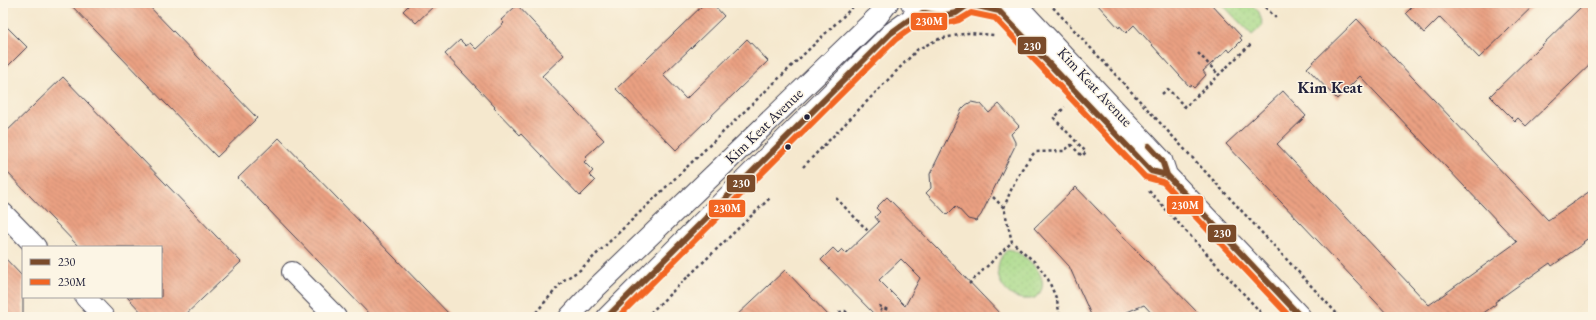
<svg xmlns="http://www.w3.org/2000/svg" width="1596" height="320" font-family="'EB Garamond',serif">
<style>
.park{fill:url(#park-dots);stroke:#647e62}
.building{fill:url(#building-back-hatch);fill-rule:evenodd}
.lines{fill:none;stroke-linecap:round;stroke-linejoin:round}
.minor-casing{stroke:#424051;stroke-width:22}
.path{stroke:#424051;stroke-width:2.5;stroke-dasharray:3 3;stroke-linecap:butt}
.minor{stroke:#fff;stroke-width:20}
.bus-1-casing{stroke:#fcf5e5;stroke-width:9}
.bus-2-casing{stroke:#fcf5e5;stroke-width:9}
.bus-1{stroke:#7a4b2a;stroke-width:6}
.bus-2{stroke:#f26522;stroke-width:6}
.bus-dot{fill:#22223b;stroke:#fcf5e5;stroke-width:1.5}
.labels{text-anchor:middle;stroke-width:3;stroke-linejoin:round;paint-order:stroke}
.street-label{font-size:15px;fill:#22223b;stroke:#fcf5e5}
.neighbourhood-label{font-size:16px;font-weight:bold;fill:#22223b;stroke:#fcf5e5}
.line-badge{stroke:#fcf5e5;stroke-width:1.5}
.badge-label{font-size:11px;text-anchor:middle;font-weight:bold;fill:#fff}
</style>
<defs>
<pattern id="park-dots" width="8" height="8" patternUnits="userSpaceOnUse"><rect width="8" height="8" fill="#a7d988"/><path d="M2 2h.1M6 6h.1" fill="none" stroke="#8fba76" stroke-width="1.8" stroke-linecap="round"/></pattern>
<pattern id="building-back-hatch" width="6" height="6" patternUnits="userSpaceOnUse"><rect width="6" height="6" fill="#eaa082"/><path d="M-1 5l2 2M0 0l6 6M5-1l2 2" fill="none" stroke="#bd826c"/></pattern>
</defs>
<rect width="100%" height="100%" fill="#fcf5e5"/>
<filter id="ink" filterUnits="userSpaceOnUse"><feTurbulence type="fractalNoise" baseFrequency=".025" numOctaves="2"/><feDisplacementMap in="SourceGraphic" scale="8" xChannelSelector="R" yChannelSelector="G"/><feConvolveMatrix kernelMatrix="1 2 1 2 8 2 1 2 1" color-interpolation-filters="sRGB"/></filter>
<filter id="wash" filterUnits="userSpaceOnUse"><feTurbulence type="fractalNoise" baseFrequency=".012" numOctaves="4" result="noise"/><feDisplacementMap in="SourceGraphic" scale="16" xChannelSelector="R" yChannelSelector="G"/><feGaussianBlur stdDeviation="0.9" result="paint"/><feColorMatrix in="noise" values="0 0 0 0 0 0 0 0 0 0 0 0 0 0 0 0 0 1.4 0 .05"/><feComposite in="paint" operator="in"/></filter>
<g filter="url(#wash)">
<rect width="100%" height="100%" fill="#f5e8ce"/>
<path class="park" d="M1221,3H1250L1259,12L1263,25L1252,35Z
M1008,249C1025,252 1056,280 1036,297C1033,299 1031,299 1027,299C1002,301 987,266 1008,249Z"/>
<g id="blocks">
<path class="building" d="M69,3H146L257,118L217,157Z
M411,3H437L416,23L403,11Z
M705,3H712L724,16L663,75L686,99L747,39L768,61L676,150L616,89Z
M1096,3H1210L1241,36L1240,38L1242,40L1230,52L1228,49L1203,71L1206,75L1194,88L1191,85L1189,86L1134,25L1126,33L1120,26L1119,28Z
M1416,3H1536L1479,58L1440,17L1424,33L1406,13Z
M1585,3H1593V62L1526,126L1518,118L1515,121L1490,96Z
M517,5L564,55L542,76L604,140L585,157L587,159L584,162L593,171L589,175L595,181L580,196L521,134L520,135L494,108L495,107L445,54L460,40L466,46L470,43L476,49L504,23L501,20Z
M1357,19L1548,220L1593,189V235L1583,242L1584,243L1552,266L1550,263L1495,302L1496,304L1478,317H1390L1226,144L1283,91L1306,116L1277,144L1429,305L1517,242L1360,76L1337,99L1307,68Z
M3,23L27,47L3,71Z
M63,77L241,262L183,317H146L127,297H161V247H79L3,168V135Z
M971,102L981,104L989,113L999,104L1019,126L1011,134L1015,142V146L981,215L976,221L968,219L956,206L947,215L926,193L931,188L930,174L962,109L966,105Z
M279,138L452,317H372L238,178Z
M1076,187L1141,255L1202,317H1155L1144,305L1115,317H1092L1069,266L1034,228Z
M887,197L939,250L1003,317H877L821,260L833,248L838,253L842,249L846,253L879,222L875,217L880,212L876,208ZM901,259L920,278L905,306L879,280Z
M3,256L23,277V317H3Z
M785,270L830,317H735Z"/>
</g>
</g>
<g filter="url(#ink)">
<use href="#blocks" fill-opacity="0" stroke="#424051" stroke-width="1"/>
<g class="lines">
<g class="minor-casing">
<path id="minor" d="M911,3C927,20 953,18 970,3
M1015,3L1162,160L1167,175L1301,317
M969,4L999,11L1151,171L1167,175
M3,213L36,247
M292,272L336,317
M85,297L104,317
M569,317L597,287L878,16L888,3
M607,317L891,33L909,20L925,13"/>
</g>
<path class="path" d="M1049,3L1340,317
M1261,3L1277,19
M1198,53L1219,75
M1162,94L1168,89L1185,107L1252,43
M803,167L918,49L939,39L968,33L994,35
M1149,191L1265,317
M993,197L1004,208L1012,242L1037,264L1048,279L1057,300L1060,317
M836,198L869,232
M1004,208C1012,186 1019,170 1035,152L1064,151L1071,145L1082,156L1086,152L1054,118L1065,107
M969,284L1012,242
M879,306L890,311
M532,317L564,280L580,270L857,3
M646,317L771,197
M835,317L840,312L845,311L852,317
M878,317L882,308"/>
<use href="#minor" class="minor"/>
<g class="bus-1-casing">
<path id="bus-1" d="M1149,146L1162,160L1167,175L1301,317
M607,317L891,33L909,20L925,13L941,16L956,13L969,4L999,11L1151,171L1167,175"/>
</g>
<g class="bus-2-casing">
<path id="bus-2" d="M618,317L896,39L913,27L926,21L943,24L959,20L971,13L995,18L1145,177L1163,182L1290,317"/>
</g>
<use href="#bus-1" class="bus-1"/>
<use href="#bus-2" class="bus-2"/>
</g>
</g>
<g class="bus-dot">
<circle cx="807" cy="117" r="3.5"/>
<circle cx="788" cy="147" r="3.5"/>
</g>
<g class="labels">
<g class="street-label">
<text transform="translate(1095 87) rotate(47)" y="5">Kim Keat Avenue</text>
<text transform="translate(764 126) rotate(-44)" y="5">Kim Keat Avenue</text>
</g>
<g class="neighbourhood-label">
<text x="1330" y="93">Kim Keat</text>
</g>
</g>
<g class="line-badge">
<rect x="910" y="12" width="38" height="19" rx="4" fill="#f26522"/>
<rect x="1017" y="36" width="30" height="19" rx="4" fill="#7a4b2a"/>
<rect x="726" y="174" width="30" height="19" rx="4" fill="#7a4b2a"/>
<rect x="1166" y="195" width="38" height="20" rx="4" fill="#f26522"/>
<rect x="708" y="199" width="38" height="19" rx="4" fill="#f26522"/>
<rect x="1207" y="224" width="30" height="19" rx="4" fill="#7a4b2a"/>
</g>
<g class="badge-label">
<text x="929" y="25">230M</text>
<text x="1032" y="50">230</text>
<text x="741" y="187">230</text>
<text x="1185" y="209">230M</text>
<text x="727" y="212">230M</text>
<text x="1222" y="237">230</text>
</g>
<rect width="1596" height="320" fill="none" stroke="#fcf5e5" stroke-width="16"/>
<rect x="22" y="246" width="140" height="52" fill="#fcf5e5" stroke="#a5a1a1"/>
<rect x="30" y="259" width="20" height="6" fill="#7a4b2a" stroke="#a5a1a1"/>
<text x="58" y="266" font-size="12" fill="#22223b">230</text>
<rect x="30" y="279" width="20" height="6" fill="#f26522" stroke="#a5a1a1"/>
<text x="58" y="286" font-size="12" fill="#22223b">230M</text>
</svg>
